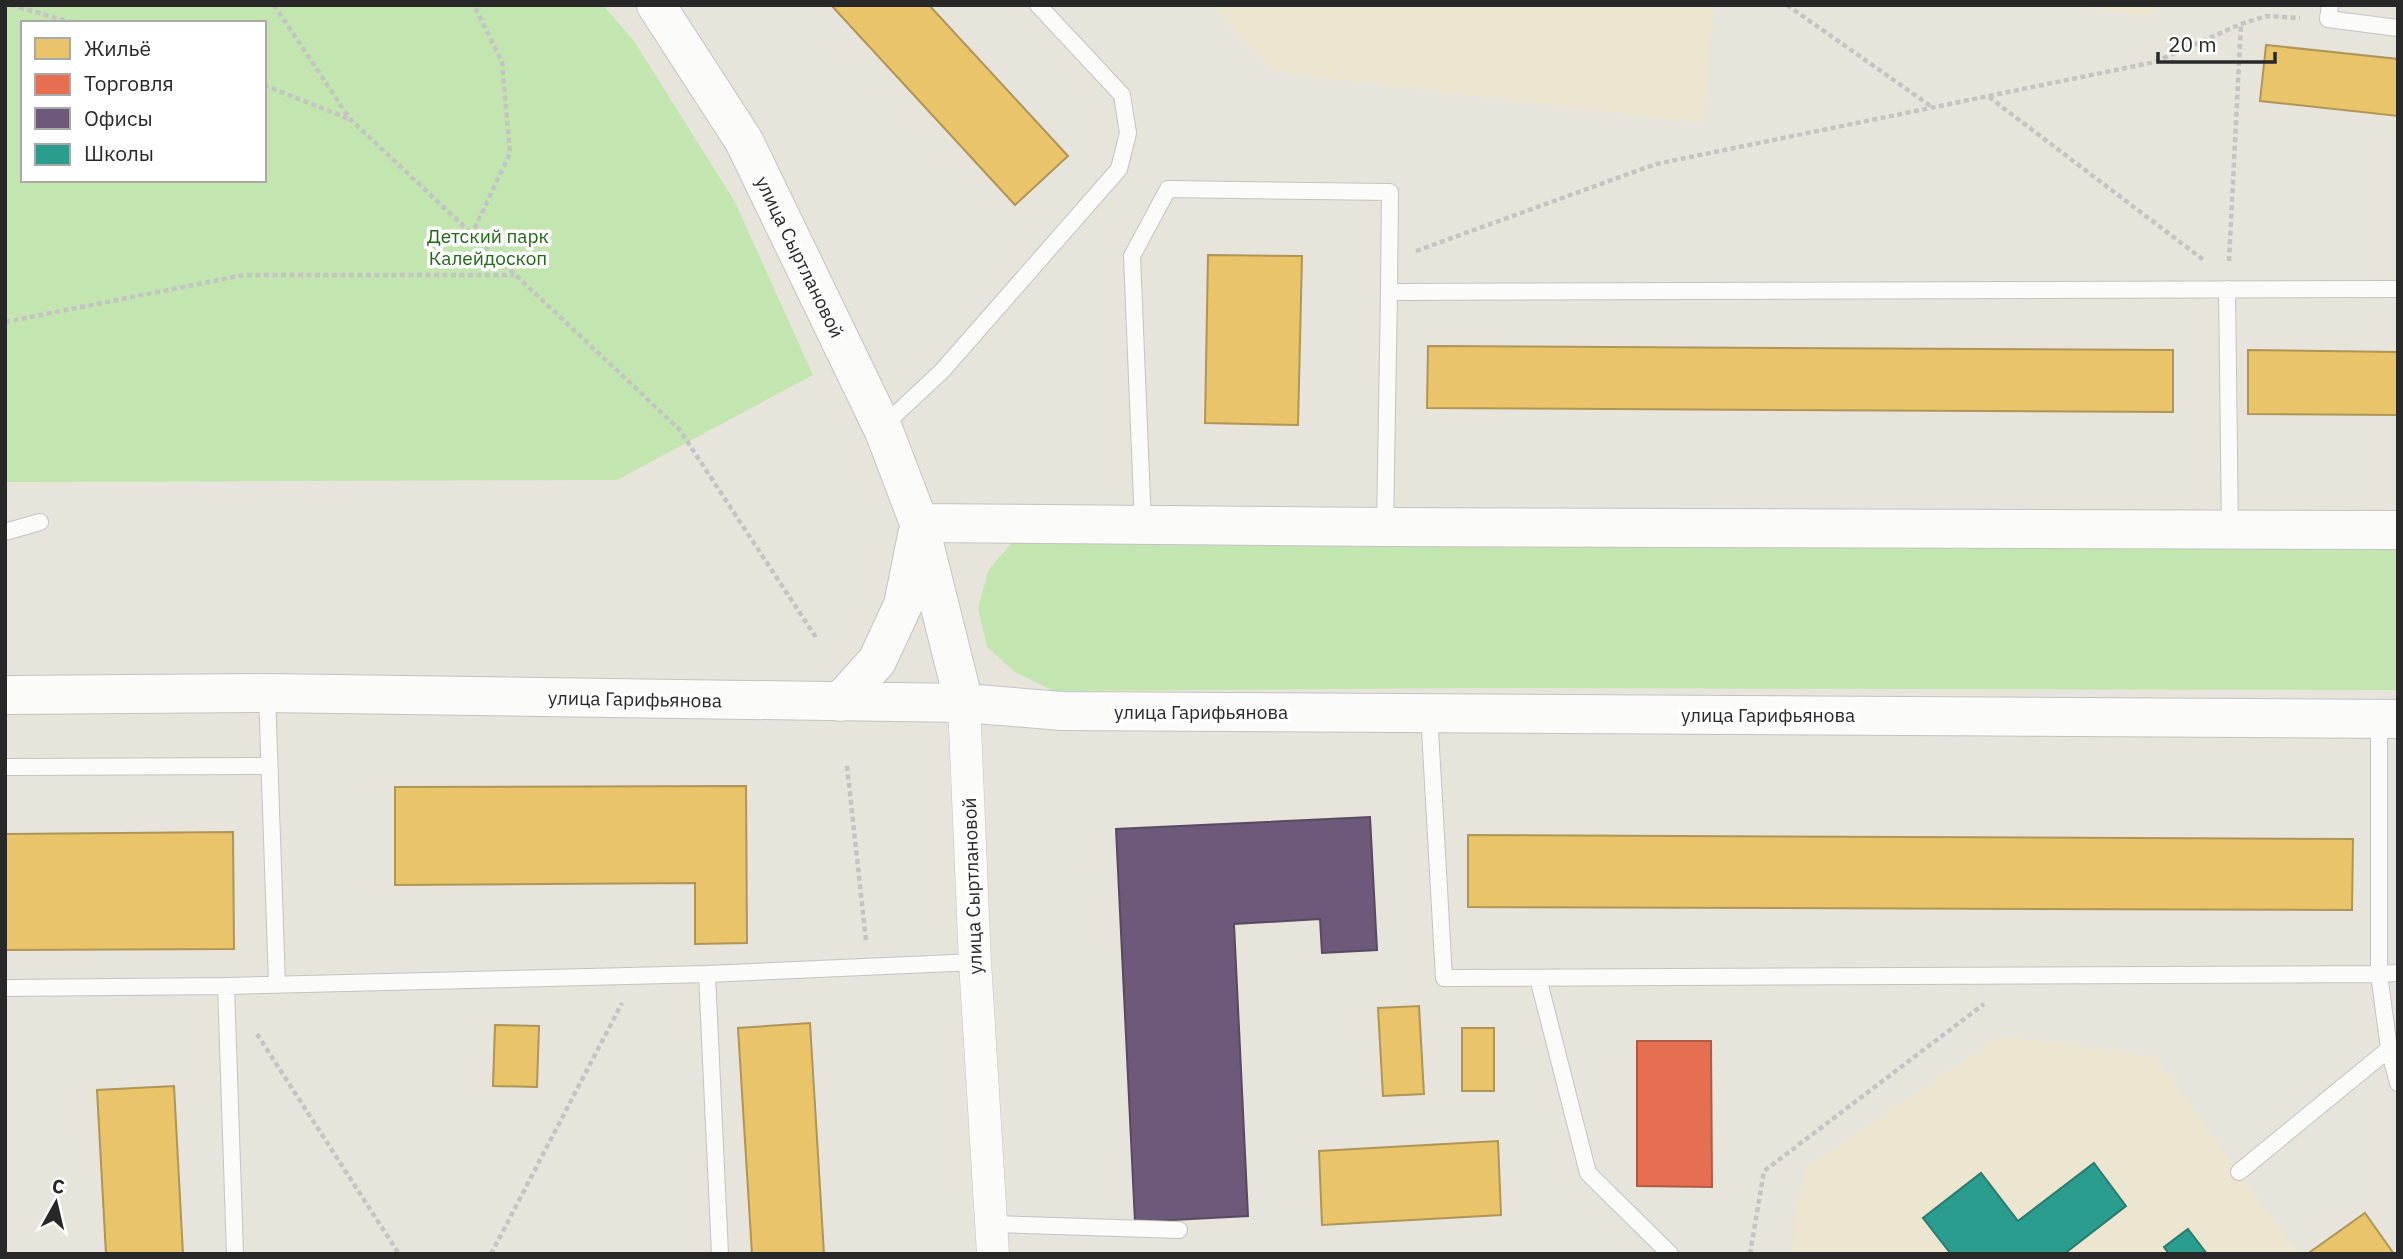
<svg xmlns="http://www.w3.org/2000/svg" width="2403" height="1259" font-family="'IBM Plex Sans',sans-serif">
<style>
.education{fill:#ece5cf}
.green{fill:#c3e6b1;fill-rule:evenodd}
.homes{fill:#e9c46a;stroke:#af9556;stroke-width:2}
.shops{fill:#e76f51;stroke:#ae5a45;stroke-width:2}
.offices{fill:#6d597a;stroke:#584a61;stroke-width:2}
.schools{fill:#2a9d8f;stroke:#297a70;stroke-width:2}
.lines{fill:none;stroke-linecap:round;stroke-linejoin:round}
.lane-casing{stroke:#c4c3c3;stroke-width:18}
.street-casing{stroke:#c4c3c3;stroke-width:33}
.secondary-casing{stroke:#c4c3c3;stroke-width:40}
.path{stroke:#c5c4c3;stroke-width:4.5;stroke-dasharray:5 3.5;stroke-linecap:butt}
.lane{stroke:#fbfbfa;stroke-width:16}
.street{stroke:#fbfbfa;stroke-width:32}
.secondary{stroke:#fbfbfa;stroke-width:38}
.labels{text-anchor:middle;stroke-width:7;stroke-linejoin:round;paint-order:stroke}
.park-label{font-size:19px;fill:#1d6a13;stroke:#fff}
.street-label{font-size:19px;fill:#282828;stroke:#fff}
</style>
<rect width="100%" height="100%" fill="#e7e4dc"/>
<path class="education" d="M1210,5H1714L1703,123L1275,72Z
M2064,5H2154L2152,16Z
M2001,1036L2156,1057L2298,1254H1791L1804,1169Z"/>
<path class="green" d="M5,5H603L634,41L735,202L813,375L617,480L5,482ZM23,23H264V180H23Z
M1013,542L2398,546V690L1472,688L1053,691L1015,672L987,647L978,608L989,569Z"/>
<path class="homes" d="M831,5H929L1068,156L1015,205Z
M2266,45L2398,59V116L2260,101Z
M1208,255L1302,256L1298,425L1205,423Z
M1428,346L2173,350V412L1427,408Z
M2248,350L2398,352V415L2248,414Z
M746,786L747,943L695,944V883L395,885V787Z
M233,832L234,949L5,950V834Z
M1468,835L2353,839L2352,910L1468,907Z
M1419,1006L1424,1094L1383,1096L1378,1008Z
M810,1023L824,1254H752L738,1028Z
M495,1025L539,1026L537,1087L493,1086Z
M1462,1028H1494V1091H1462Z
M174,1086L183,1254H106L97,1090Z
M1498,1141L1501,1215L1322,1225L1319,1151Z
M2365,1213L2394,1254H2311L2310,1252Z"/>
<path class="shops" d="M1637,1041H1711L1712,1187L1637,1186Z"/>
<path class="offices" d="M1370,817L1377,950L1322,953L1320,919L1234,924L1248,1216L1135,1222L1116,829Z"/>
<path class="schools" d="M2094,1163L2126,1206L2064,1254H1951L1923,1218L1981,1173L2018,1221Z
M2188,1229L2207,1254H2169L2164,1247Z"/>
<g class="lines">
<g class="lane-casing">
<path id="lane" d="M2330,5L2328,19L2398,28
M2227,289L2230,531
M882,427L942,371L1119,169L1128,133L1122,95L1038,5
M1143,525L1132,256L1168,189L1390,192L1389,292
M1385,527L1389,292L2398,289
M5,532L40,522
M267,693L277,984
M1429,712L1444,978L2379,974L2389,1049L2398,1083
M2379,719V974L2398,973
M5,767L269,766
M707,974L720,1254
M1538,978L1588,1173L1670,1254
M226,986L235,1254
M5,988L226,986L707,974L975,962
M2239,1172L2389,1049
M991,1224L1179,1230"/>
</g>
<g class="street-casing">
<path id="street" d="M964,703L975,962L993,1254"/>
</g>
<g class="secondary-casing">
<path id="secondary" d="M656,5L744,141L884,431L919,523L964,703
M919,523L1385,527L2398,530
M5,695L267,693L964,703L1062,711L2398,719
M840,702L877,661L903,605L917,535"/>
</g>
<path class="path" d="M11,5L74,23
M274,5L350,119L679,429L817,639
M1787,5L1932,107
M264,85L349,119
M1989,97L2205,261
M471,236L510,153L502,62L474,5
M1416,251L1656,164L2155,62L2241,24L2266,16L2300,18
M2229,261L2241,24
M5,322L244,275H514
M847,766L866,941
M257,1034L399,1254
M491,1254L622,1003
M1750,1254L1764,1171L1984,1004"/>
<use href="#lane" class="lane"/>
<use href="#street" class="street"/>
<use href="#secondary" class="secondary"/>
</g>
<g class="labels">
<g class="park-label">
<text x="488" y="243">Детский парк<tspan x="488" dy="22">Калейдоскоп</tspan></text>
</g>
<g class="street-label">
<text transform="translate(800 257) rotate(64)" y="7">улица Сыртлановой</text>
<text transform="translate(635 699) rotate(1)" y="7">улица Гарифьянова</text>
<text x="1201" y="719">улица Гарифьянова</text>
<text x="1768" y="722">улица Гарифьянова</text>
<text transform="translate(972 886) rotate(-92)" y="7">улица Сыртлановой</text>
</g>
</g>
<rect width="2403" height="1259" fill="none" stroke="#282828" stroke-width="14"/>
<rect x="21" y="21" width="245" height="161" fill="#ffffff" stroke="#a9a9a9" stroke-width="2"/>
<rect x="35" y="38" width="35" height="21" fill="#e9c46a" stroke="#a9a9a9" stroke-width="2"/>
<text x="84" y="56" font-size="21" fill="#282828">Жильё</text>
<rect x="35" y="74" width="35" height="21" fill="#e76f51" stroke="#a9a9a9" stroke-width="2"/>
<text x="84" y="91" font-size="21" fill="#282828">Торговля</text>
<rect x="35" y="108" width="35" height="21" fill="#6d597a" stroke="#a9a9a9" stroke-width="2"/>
<text x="84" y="126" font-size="21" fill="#282828">Офисы</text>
<rect x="35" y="144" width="35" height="21" fill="#2a9d8f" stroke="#a9a9a9" stroke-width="2"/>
<text x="84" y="161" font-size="21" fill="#282828">Школы</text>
<g transform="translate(56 1203) rotate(8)" stroke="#ffffff" stroke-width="5" paint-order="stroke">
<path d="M0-5L12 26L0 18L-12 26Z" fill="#282828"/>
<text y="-10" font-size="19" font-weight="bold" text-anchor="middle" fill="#282828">С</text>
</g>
<path d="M2158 52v10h117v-10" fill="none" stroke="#282828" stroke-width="3.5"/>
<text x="2168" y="52" font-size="21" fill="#282828" stroke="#ffffff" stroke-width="5" paint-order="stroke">20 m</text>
</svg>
